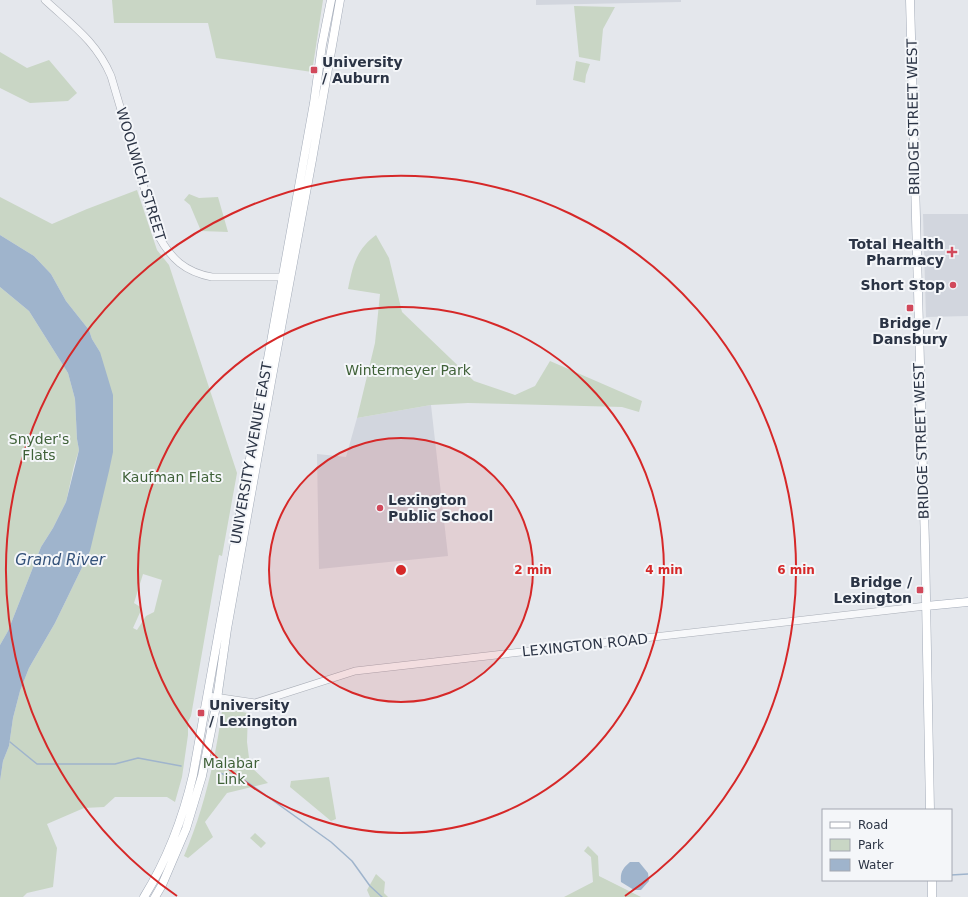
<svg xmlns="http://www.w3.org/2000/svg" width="968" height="897" font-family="'DejaVu Sans',sans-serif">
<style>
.built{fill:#d2d6de}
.green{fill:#c9d6c5;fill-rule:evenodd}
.water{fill:#9fb4cc}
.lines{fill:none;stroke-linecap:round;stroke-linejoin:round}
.stream{stroke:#9fb4cc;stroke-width:1.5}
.minor-casing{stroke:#a9aeb7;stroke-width:8}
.major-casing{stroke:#a3abb8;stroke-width:9}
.minor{stroke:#f7f8fa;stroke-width:7}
.major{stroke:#fff;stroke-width:8}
.ring{fill:none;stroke:#d62828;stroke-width:2}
.poi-dot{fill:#d1495b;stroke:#f4f6f9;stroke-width:1.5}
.labels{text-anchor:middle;stroke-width:4;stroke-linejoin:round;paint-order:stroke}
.poi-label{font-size:14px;font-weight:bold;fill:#2b3445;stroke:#f4f6f9;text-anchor:start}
.street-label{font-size:14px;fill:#2b3445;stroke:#f4f6f9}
.park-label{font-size:14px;fill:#3f6138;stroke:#f4f6f9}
.water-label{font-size:15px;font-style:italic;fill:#34527a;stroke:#f4f6f9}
.centre{fill:#d62828;stroke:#f4f6f9;stroke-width:2}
.ring-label{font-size:12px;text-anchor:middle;font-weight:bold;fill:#d62828;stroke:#f4f6f9;stroke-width:4;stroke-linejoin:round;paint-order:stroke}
</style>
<rect width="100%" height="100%" fill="#e4e7ec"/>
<path class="built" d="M536,0H681V2L536,5Z
M923,214H968V316L926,317Z
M431,405L448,556L319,569L317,454L346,457L357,418Z"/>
<path class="green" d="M112,0H323L312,72L216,58L208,23H114Z
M574,6L615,7L603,29L600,61L579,57Z
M0,52L27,68L49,60L77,93L68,101L30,103L0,88Z
M576,61L590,64L586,75L585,83L573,80Z
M137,190L157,250L169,265L237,473L222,556L219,555L191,716L188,722V735L182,777L175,802L167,797H115L104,807L84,808L47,824L57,848L53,887L27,893L23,897H0V781L3,761L9,746L13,718L20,691L29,668L55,623L90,551L100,352L92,339L89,330L66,301L51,274L34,256L0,235V197L52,224L87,209ZM143,574L162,580L154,612L146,616L137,630L133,628L142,608L134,603Z
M189,194L199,198L218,197L228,232L201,231L190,205L184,200Z
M376,235L389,258L402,312L474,381L515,395L535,386L550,361L642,401L639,412L622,407L468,403L431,405L357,418L375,343L380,294L348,289C353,265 356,250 376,235Z
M0,287L29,311L68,373L75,399L77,439L79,450L74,466L66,502L53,528L41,547L8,631L0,645Z
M225,709L248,713L247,742L250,766L268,783L227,793L205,822L213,837L188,858L184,856C204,809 215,761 222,711Z
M329,777L336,819L331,821L290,787L291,781Z
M255,833L266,843L261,848L250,838Z
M588,846L598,856L599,876L641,897H564L593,882L591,857L584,851Z
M376,874L385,882L384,893L388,897H370L367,890Z"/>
<path class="water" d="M0,235L34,256L51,274L66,301L89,330L92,339L100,352L113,395V452L109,471L90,551L55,623L29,668L20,691L13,718L9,746L3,761L0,781V645L8,631L41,547L53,528L66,502L79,450L77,439L75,399L68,373L29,311L0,287Z
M630,862H639L648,873L649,881L641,890H634L621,882C620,872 623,868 630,862Z"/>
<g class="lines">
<path class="stream" d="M10,742L37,764H115L138,758L181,766
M219,773L243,779L331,842L352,861L370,886L382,897
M951,875L968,874"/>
<g class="minor-casing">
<path id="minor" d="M45,0C72,25 96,41 111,76L158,235C171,259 185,272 212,277H283
M208,696L255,703L355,671L926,606"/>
</g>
<g class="major-casing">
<path id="major" d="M910,0L925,545L930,810
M926,606L968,602
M932,880V897
M144,897C167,860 183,818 193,775L314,103L322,45L331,0
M155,897L162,885L186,829L202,776L216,706L227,629L271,382L312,160L340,0"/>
</g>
<use href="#minor" class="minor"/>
<use href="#major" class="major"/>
</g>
<circle cx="401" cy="570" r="132" fill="#d62828" fill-opacity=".12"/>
<g class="ring">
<circle cx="401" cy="570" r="132"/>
<circle cx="401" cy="570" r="263"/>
<path d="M177 896A395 395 0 1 1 625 896"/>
</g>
<g class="poi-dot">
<rect x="310" y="66" width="8" height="8" rx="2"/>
<path d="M950 246h4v4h4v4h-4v4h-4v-4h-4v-4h4z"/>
<circle cx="953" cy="285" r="4"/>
<rect x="906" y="304" width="8" height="8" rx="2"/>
<circle cx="380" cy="508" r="4"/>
<rect x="916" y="586" width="8" height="8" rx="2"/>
<rect x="197" y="709" width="8" height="8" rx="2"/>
</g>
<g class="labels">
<g class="poi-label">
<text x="322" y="67">University<tspan x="322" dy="16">/ Auburn</tspan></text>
<text x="944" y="249" text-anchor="end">Total Health<tspan x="944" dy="16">Pharmacy</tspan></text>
<text x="945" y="290" text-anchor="end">Short Stop</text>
<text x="910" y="328" text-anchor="middle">Bridge /<tspan x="910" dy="16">Dansbury</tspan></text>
<text x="388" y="505">Lexington<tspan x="388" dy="16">Public School</tspan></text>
<text x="912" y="587" text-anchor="end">Bridge /<tspan x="912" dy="16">Lexington</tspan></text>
<text x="209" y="710">University<tspan x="209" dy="16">/ Lexington</tspan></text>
</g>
<g class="street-label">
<text transform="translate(913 117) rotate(-91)" y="5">BRIDGE STREET WEST</text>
<text transform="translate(141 174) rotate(73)" y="5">WOOLWICH STREET</text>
<text transform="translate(921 441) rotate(-92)" y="5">BRIDGE STREET WEST</text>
<text transform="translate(251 453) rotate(-80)" y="5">UNIVERSITY AVENUE EAST</text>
<text transform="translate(585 645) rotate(-6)" y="5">LEXINGTON ROAD</text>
</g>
<g class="park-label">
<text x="408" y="375">Wintermeyer Park</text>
<text x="39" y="444">Snyder's<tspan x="39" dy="16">Flats</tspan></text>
<text x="172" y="482">Kaufman Flats</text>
<text x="231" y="768">Malabar<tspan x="231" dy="16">Link</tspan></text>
</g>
<g class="water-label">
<text x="60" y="565">Grand River</text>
</g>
</g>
<circle cx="401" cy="570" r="6" class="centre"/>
<g class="ring-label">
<text x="533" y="574">2 min</text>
<text x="664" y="574">4 min</text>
<text x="796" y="574">6 min</text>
</g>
<rect x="822" y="809" width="130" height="72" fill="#f4f6f9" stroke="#a4a8b1"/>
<rect x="830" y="822" width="20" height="6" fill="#ffffff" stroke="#a4a8b1"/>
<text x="858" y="829" font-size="12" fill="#2b3445">Road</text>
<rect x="830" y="839" width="20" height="12" fill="#c9d6c5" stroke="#a4a8b1"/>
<text x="858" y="849" font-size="12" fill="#2b3445">Park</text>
<rect x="830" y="859" width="20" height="12" fill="#9fb4cc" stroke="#a4a8b1"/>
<text x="858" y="869" font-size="12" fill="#2b3445">Water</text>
</svg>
